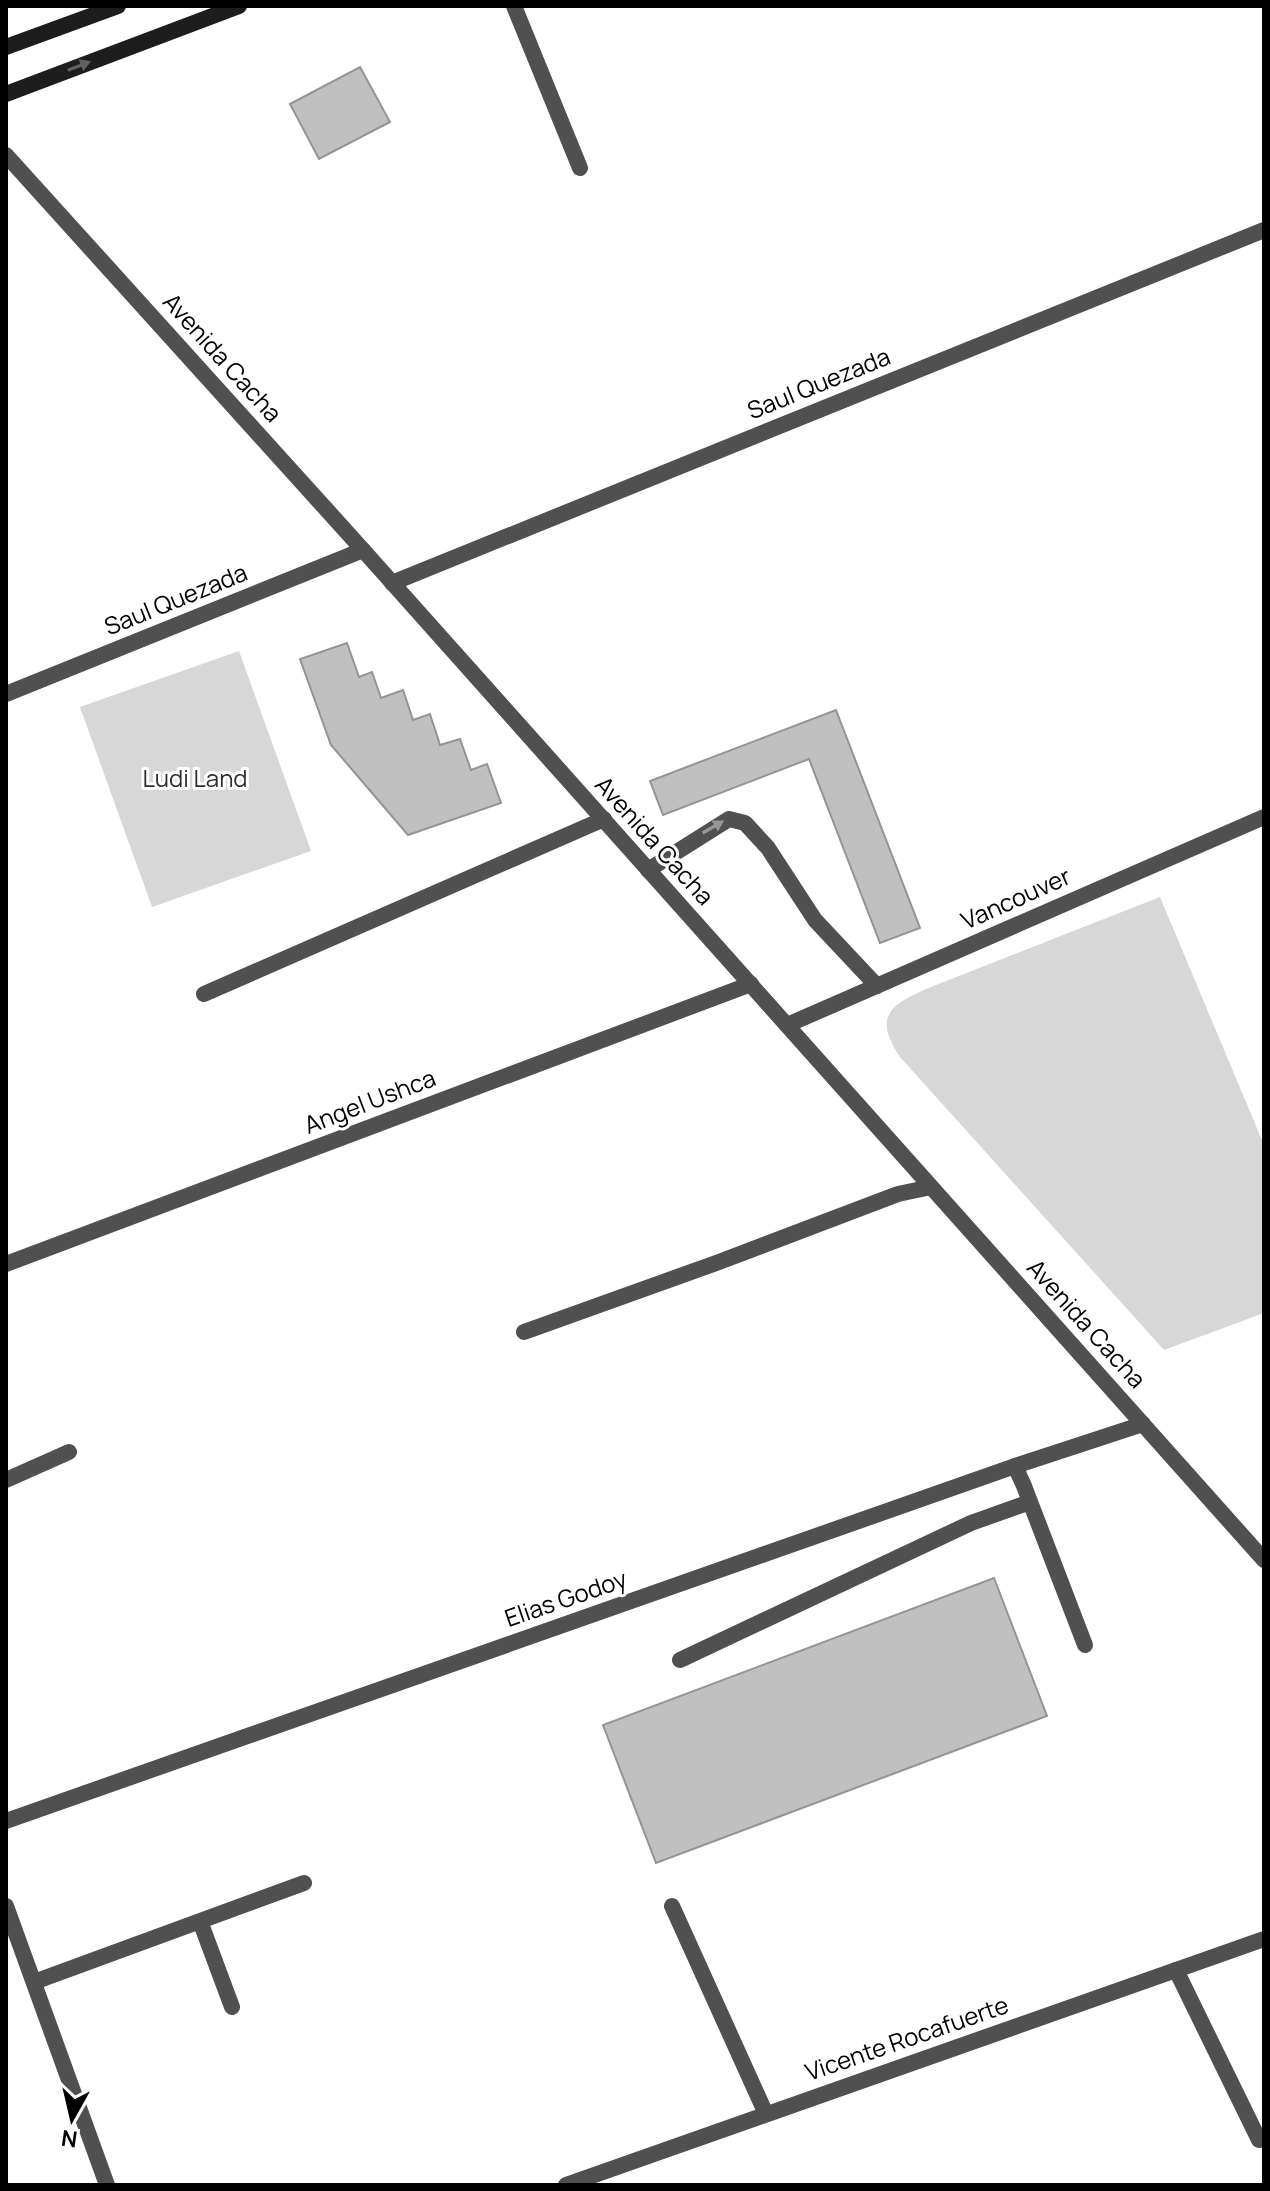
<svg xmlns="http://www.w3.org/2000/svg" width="1270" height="2191" font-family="Manrope,sans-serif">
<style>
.green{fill:#d7d7d7}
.building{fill:#c0c0c0;stroke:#949494;stroke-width:2}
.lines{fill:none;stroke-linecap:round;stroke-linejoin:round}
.service{stroke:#505050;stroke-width:16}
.minor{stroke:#505050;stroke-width:16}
.tertiary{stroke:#505050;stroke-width:16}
.secondary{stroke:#1d1d1d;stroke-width:16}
.oneway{fill:#616161}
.oneway2{fill:#969696}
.labels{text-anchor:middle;stroke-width:6;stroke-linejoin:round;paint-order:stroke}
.street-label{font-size:24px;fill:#000;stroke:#fff}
.park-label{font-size:24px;fill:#2e2e2e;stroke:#fff}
</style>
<rect width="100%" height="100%" fill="#fff"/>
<path class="green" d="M239,651L311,851L152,907L80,707Z
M1160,897L1264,1145V1313L1164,1350L900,1057C874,1017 888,1006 926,989Z"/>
<path class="building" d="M360,67L390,122L319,159L290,104Z
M347,643L359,677L372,672L381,698L403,690L413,720L430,714L440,745L460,739L471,770L487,764L501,803L408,835L331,745L300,659Z
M836,710L920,928L880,943L809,759L663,815L650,781Z
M994,1578L1047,1716L656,1863L603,1725Z"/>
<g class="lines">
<path class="service" d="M514,6L580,168
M648,870L729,819L745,823L768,848L815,920L877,986
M1015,1466L1024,1486L1085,1645
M680,1660L971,1523L1030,1502
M672,1906L766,2114
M1176,1970L1259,2140"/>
<path class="minor" d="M392,583L1264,230
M6,694L363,550
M204,994L604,819
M787,1025L1264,817
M6,1264L751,984
M524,1332L719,1262L898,1194L931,1187
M6,1480L69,1452
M6,1821L1015,1466L1143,1424
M6,1906L107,2185
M200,1921L232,2007
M34,1982L304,1883
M566,2185L1264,1939"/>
<path class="tertiary" d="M6,155L363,550L1264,1560"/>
<path class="secondary" d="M6,47L118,6
M6,94L239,6"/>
</g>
<defs><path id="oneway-solid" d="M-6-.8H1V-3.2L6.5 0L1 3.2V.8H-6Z" transform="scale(2)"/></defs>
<use class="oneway" href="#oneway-solid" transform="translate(79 66) rotate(-21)"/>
<use class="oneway2" href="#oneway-solid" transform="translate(713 827) rotate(-30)"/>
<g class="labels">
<g class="street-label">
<text transform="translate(222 358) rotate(48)" y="8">Avenida Cacha</text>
<text transform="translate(819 384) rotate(-22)" y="8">Saul Quezada</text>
<text transform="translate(176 600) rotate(-22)" y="8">Saul Quezada</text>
<text transform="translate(654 841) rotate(48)" y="8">Avenida Cacha</text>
<text transform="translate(1016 899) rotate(-24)" y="8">Vancouver</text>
<text transform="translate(370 1102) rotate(-21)" y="8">Angel Ushca</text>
<text transform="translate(1086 1324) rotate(48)" y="8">Avenida Cacha</text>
<text transform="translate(566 1599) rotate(-19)" y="8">Elias Godoy</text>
<text transform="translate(907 2039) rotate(-19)" y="8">Vicente Rocafuerte</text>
</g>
<g class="park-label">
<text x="195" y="787">Ludi Land</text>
</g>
</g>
<rect width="1270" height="2191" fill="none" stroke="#000000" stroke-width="16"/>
<g transform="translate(72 2119) rotate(188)" stroke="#ffffff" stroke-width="6" paint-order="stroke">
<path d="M0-6L14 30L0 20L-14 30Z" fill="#000000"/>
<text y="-12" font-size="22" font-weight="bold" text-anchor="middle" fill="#000000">N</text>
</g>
</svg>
